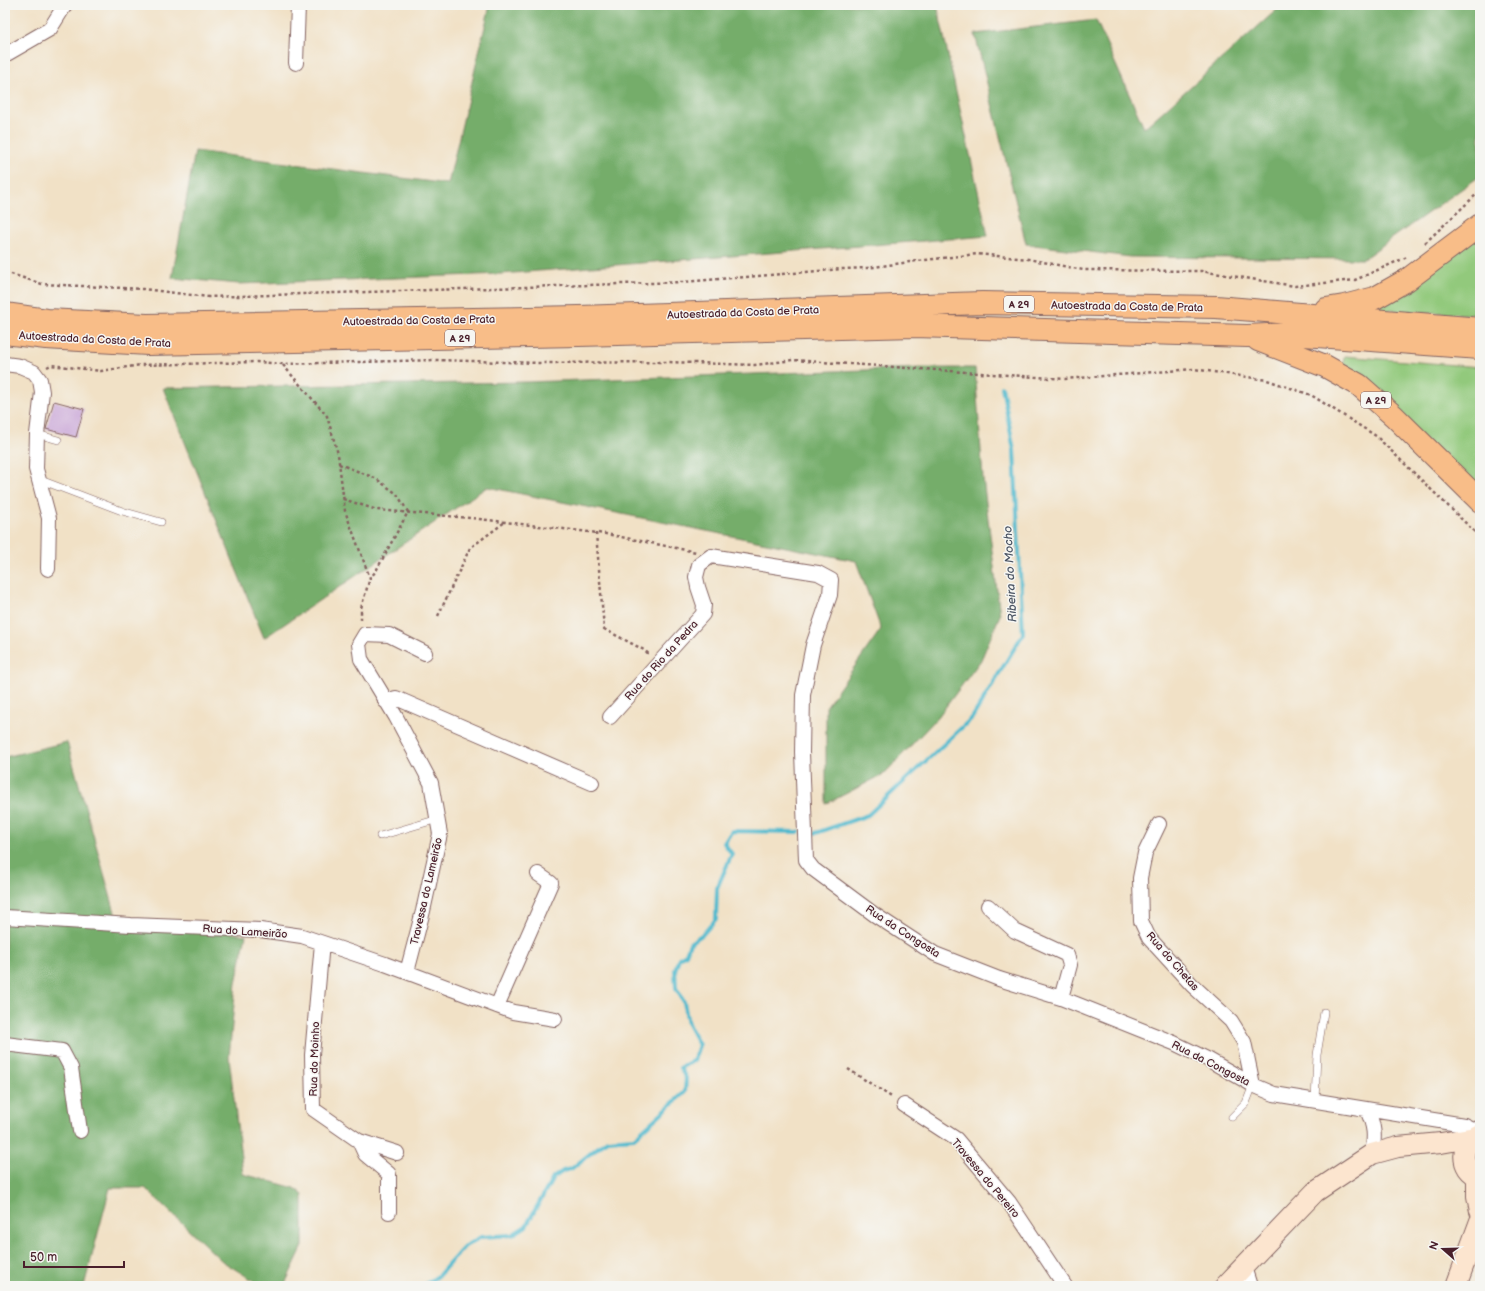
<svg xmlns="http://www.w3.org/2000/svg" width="1485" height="1291" font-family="'Balsamiq Sans',sans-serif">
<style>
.green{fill:#92c97b;stroke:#6e7453}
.forest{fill:#75ad6b;stroke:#60664b}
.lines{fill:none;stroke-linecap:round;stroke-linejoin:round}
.stream{stroke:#51bace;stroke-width:4}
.building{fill:#caa7d8}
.lane-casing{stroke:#846361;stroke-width:8}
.street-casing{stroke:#846361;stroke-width:16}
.secondary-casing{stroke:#846361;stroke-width:22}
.highway-casing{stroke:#846361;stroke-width:24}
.path{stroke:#846361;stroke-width:2.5;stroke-dasharray:3 3;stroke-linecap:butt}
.lane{stroke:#fff;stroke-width:7}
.street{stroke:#fff;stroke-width:14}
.secondary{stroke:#fce5cf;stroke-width:20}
.highway{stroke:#f8bd88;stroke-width:22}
.labels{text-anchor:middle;stroke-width:3;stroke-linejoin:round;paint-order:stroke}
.shield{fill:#f6f6f2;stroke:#7e6067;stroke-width:1}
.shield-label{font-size:10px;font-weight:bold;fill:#4a1f2b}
.street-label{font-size:11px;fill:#4a1f2b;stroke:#f6f6f2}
.water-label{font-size:12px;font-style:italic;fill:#4c5564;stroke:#f6f6f2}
</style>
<rect width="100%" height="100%" fill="#f6f6f2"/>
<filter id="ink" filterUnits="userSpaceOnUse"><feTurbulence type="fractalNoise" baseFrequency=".025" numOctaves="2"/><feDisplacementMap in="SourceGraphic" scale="8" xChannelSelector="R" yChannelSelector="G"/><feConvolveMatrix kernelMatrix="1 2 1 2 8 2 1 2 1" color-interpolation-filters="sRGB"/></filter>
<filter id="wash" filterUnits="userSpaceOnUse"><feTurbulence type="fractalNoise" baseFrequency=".012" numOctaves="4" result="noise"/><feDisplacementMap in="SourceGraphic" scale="16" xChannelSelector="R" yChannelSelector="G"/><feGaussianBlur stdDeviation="0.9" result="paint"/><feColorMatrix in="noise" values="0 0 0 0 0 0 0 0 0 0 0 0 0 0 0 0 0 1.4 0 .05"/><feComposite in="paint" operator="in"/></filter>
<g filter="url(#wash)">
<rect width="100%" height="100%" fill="#f1e1c6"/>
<path class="green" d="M1480,236V315L1362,309Z
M1344,356L1480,367V490L1343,367Z
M1480,1143V1168L1474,1164L1473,1150Z"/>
<path class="forest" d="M490,5H937L988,236L501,274L239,284L172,278L195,151L448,184Z
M1282,5H1480V176L1363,259L1130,257L1026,244L975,34L1096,20L1144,128Z
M920,368H975L983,478L1000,615L981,660L938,717L884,774L826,804V707L881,629L856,561L487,487L264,638L163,388L526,382Z
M67,742L116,916L246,935L236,983L229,1057L243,1174L295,1188L303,1195V1246L284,1286H262L222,1261L145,1188H110L84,1286H5V757Z"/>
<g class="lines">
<path class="stream" d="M816,833L868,815L972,718L1023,634L1014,450L1002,387
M423,1286L438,1276L465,1246L481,1237L512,1235L526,1226L553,1178L563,1171L571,1169L607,1140L634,1138L685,1092L686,1078L680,1068L694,1060L699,1045L688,1024L684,1002L676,988L675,970L679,958L686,954L690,943L703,934L716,919L717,888L732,854L724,843L732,831L799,832"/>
</g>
<g id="blocks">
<path class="building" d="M54,401L84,409L76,437L46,429Z"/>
</g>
</g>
<g filter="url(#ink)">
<use href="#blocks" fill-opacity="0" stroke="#846361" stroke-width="1"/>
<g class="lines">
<g class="lane-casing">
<path id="lane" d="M37,434L58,440
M38,479L122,511L161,522
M380,836L438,819
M1315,1101L1317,1055L1324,1012
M1232,1117L1246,1103L1253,1085"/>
</g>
<g class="street-casing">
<path id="street" d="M5,55L50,29L65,5
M296,63L298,5
M5,364L20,366L34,372L40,380L42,392L37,434L36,469L49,518L48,569
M385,701L396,698L592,783
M610,717L703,614L704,605L698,587L696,577L699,565L711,556L818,573L831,580L830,595L813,645L803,695L802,752L806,860L813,869L875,915L935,954L999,979L1061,998L1174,1043L1209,1060L1253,1085L1274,1094L1464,1125L1480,1133
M1159,824L1145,853L1140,878L1141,921L1149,938L1192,985L1231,1021L1244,1042L1253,1085
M988,906L1015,931L1067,955L1070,965L1061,998
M5,917L131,925L260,930L302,936L385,964L513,1012L555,1019
M322,943L312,1055L313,1109L359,1141L365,1154L389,1174V1212
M407,972L423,911L440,834L431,783L396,717L361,659L359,644L365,634L389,635L425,653
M497,1006L551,883L538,874
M5,1044L62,1051L71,1068L80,1131
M904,1105L956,1139L1009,1202L1065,1286
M1367,1110C1375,1127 1375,1136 1372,1154
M359,1141L397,1153
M1244,1267L1250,1286"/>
</g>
<g class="secondary-casing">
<path id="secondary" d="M1480,1134C1460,1142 1458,1170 1480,1177
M1477,1176V1196L1480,1211
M1225,1286L1315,1192L1372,1154L1398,1147L1441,1143L1475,1137
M1456,1286L1480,1221"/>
</g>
<g class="highway-casing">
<path id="highway" d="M1326,309L1344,306L1375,298L1407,280L1480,225
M5,314L47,320L147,325L579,317L982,303L1216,307L1480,329
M5,333L46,338L148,344L579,335L915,326L1247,336L1290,334L1480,348
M1258,340L1325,366L1359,385L1394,416L1480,501"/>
</g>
<path class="path" d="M1425,243L1480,191
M5,272L42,284L143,289L208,297L684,282L842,269L867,268L917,261L977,254L1028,259L1083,270L1201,271L1295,286L1355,280L1407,257
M283,365L327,416L338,454L345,511L370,578L361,608V621
M47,367L51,365L101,371L141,365L257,362L283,364L435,360L541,363L666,362L755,365L793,360L1065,379L1194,369L1267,380L1311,395L1376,436L1480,537
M339,464L375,478L397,494L408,512L376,571L370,578
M343,499L377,510L471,518L606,534L696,552
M596,533L604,629L644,650L650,655
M438,616L470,548L505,522
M848,1069L893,1098"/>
<use href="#lane" class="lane"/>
<use href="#street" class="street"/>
<use href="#secondary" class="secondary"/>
<use href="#highway" class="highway"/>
</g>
</g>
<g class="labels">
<g class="shield">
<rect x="1004" y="296" width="30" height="16" rx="3"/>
<rect x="445" y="330" width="30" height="16" rx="3"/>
<rect x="1361" y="392" width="30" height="16" rx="3"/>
</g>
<g class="shield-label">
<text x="1019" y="308">A 29</text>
<text x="460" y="342">A 29</text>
<text x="1376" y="404">A 29</text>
</g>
<g class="street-label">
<text transform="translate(1127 306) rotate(1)" y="4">Autoestrada da Costa de Prata</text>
<text transform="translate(743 312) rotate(-2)" y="4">Autoestrada da Costa de Prata</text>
<text transform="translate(419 320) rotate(-1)" y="4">Autoestrada da Costa de Prata</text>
<text transform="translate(95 339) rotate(3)" y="4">Autoestrada da Costa de Prata</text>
<text transform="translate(661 660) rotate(-48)" y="4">Rua do Rio da Pedra</text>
<text transform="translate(426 891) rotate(-77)" y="4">Travessa do Lameirão</text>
<text transform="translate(245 931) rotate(4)" y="4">Rua do Lameirão</text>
<text transform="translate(903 931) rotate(33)" y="4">Rua da Congosta</text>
<text transform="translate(1173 961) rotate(49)" y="4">Rua do Chetas</text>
<text transform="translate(314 1059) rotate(-88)" y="4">Rua do Moinho</text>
<text transform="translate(1211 1063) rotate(27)" y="4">Rua da Congosta</text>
<text transform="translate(986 1178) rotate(50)" y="4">Travessa do Pereiro</text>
</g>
<g class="water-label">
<text transform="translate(1010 574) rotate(-93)" y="4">Ribeira do Mocho</text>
</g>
</g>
<rect width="1485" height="1291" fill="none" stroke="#f6f6f2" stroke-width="20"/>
<g transform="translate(1443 1249) rotate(290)" stroke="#f6f6f2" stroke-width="3" paint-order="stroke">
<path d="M0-3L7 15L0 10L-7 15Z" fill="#4a1f2b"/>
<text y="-6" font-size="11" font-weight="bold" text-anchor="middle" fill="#4a1f2b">N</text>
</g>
<path d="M24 1261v6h100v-6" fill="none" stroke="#4a1f2b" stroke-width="2"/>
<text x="30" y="1261" font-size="12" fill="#4a1f2b" stroke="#f6f6f2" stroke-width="3" paint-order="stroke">50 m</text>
</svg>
